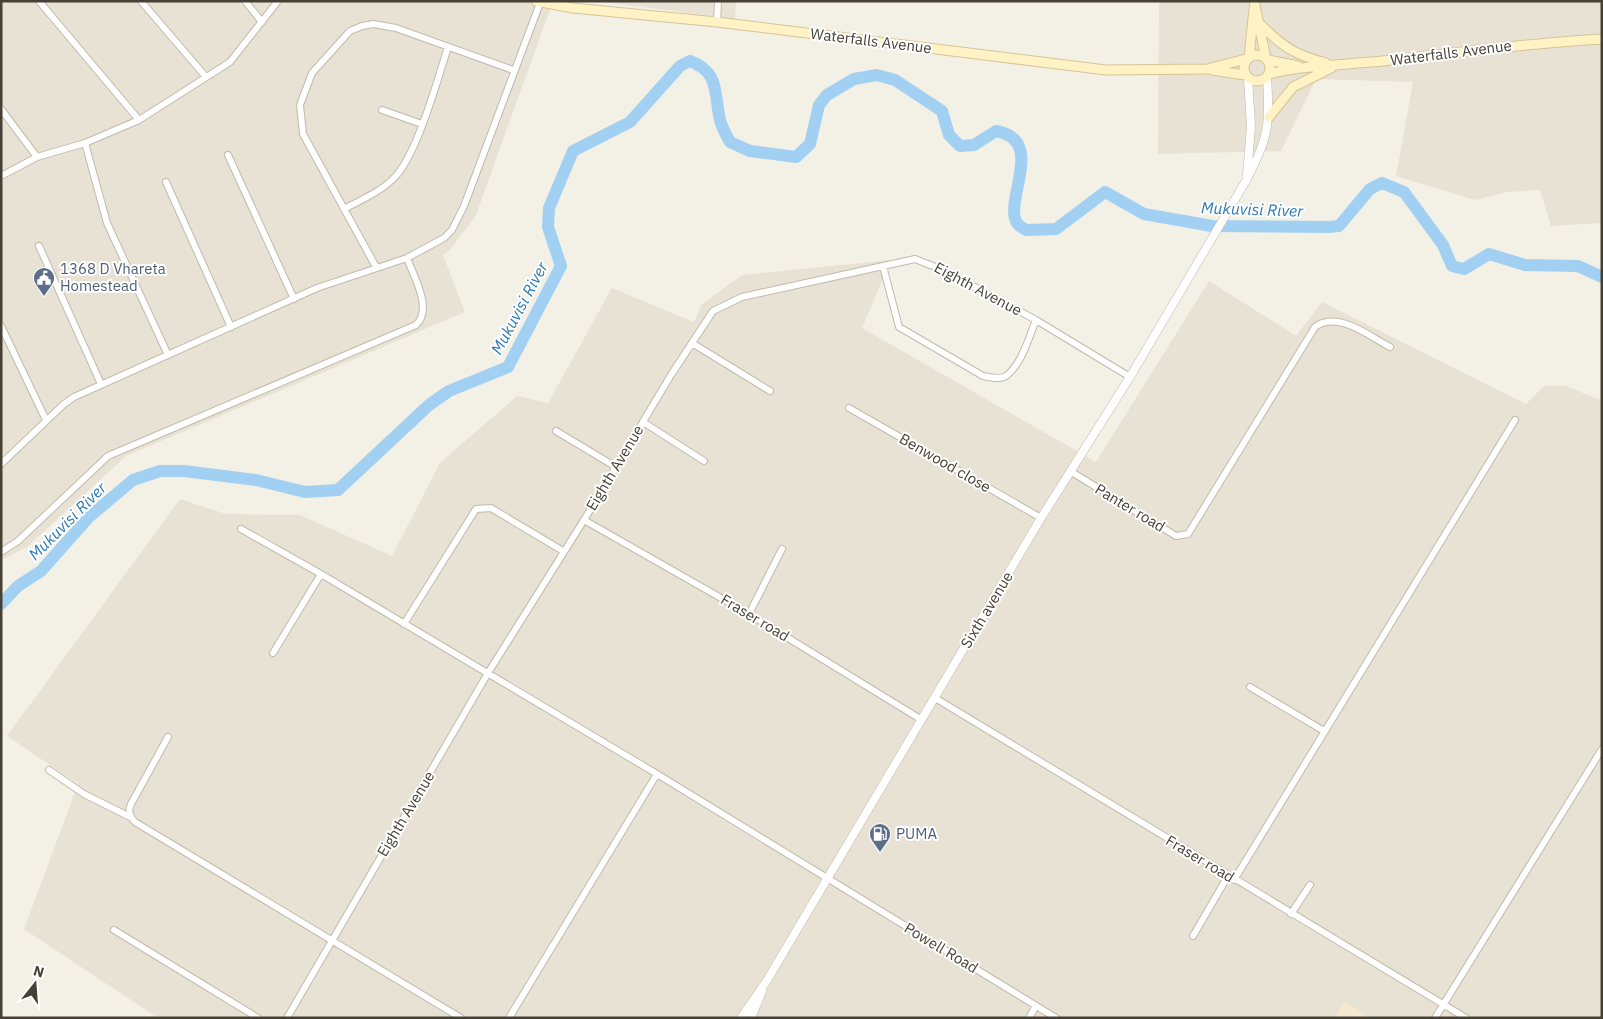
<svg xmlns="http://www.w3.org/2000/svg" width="1603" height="1019" font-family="'IBM Plex Sans',sans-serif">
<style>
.residential{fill:#e8e2d4}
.commercial{fill:#f6e7d1}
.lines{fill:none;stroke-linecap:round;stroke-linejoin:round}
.river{stroke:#a1d0f2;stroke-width:12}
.minor-casing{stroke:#c2baab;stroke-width:8}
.tertiary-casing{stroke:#c2baab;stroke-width:9}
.secondary-casing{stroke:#d5c495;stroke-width:11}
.minor{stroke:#fff;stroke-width:6}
.tertiary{stroke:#fff;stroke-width:8}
.secondary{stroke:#fff2c5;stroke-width:9}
.labels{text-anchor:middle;stroke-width:4;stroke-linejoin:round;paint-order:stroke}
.street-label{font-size:15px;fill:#464035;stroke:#fff}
.service-label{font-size:15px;fill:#4e5e75;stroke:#fff;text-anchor:start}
.water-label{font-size:16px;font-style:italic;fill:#2c79b5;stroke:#fff}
</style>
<rect width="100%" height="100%" fill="#f3f0e6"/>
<path class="residential" d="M1,1H553L476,215L450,250L443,255L465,312L126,456L27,547L1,560Z
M596,1H736L735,19Z
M1159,1H1602V223L1551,226L1540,190L1507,192L1475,200L1396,176L1413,82L1316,79L1281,151L1158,154Z
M891,260L862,328L1096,462L1209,281L1296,336L1322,302L1526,404L1544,386H1566L1602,401V1018H1370L1345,1002L1335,1018H158L24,929L78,784L7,736L180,499L226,514L300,515L392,556L440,463L517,396L548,403L612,288L694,322L702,304L742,275Z"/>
<path class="commercial" d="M1345,1002L1370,1018H1335Z"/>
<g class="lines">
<path class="river" d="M1,604L18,586L41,571L89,517L133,480L160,471H184L256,480L305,492L338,490L429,405L449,391L508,367L561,266L548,227L549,208L573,151L630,122L680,66L690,61C720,72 714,94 720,120C722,127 726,135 730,142L750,151L796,157L810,144L819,105L827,95L854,79L877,75L895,80L942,111L949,135L960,146L974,145L996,131C1047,140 1003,201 1017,223C1018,225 1023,228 1026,230L1056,229L1105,192L1144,214L1212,226L1329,227L1339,226L1370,189L1382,183L1404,192L1443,245L1452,266L1464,269L1489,254L1525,265L1578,266L1602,277"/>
<g class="minor-casing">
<path id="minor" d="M39,1L139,120
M141,1L206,77
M245,1L262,22
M717,22L718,1
M1,109L37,157
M382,110L422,124
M85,143L107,223L168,355
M228,155L294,299
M1,176L37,157L85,143L139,120L230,62L278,1
M166,182L231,327
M344,209C361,200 380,192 394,178C417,155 437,81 448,47
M39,246L101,384
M883,266L899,327L983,376C990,377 1000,380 1006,376C1022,364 1029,337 1036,320
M376,267L303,134L300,105L312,73L350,31L362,26L373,24L396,28L513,70
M1,326L46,420
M692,343L770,391
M849,408L1041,518
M643,422L704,461
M556,431L616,467
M1,464L64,404L74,397L317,288L407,258L444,238L452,230L464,206L540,3
M1070,471L1176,536L1188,534L1315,327C1337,310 1369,336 1390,347
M584,520L749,614L922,720
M241,529L321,574L657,774L1056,1018
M1,552L18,541L108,456L416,325C433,309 414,277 407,258
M749,614L782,549
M404,624L476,509L491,508L563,551
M273,653L321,574
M1250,687L1324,731
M935,698L1466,1018
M168,737L131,804C128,811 129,816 135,822L461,1018
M49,770L84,794L130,817
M1234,880L1515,420
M1291,914L1310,885
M114,930L258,1018
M1193,936L1228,876
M287,1018L488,673L584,520L671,375L713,311L742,297L915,259L943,270L1036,320L1130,377
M509,1018L657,774
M1029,1018L1036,1006
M1435,1018L1602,749"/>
</g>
<g class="tertiary-casing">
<path id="tertiary" d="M1247,175L1251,126L1248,78
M741,1018L766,982L1041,518L1130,377L1247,179C1269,137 1270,124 1267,77
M751,1018L762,991"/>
</g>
<g class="secondary-casing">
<path id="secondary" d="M536,1L573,8L717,22L1106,70L1207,69L1246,59
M1254,1L1266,58
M1261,25C1283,47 1295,55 1326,63
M1244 68a13 13 0 1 1 26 0a13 13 0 1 1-26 0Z
M1249,57L1254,9
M1268,60L1298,66
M1212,70L1245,75
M1269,74C1306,65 1344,65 1382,61C1455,53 1528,43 1602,39
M1269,117L1293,87L1331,68"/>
</g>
<use href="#minor" class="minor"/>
<use href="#tertiary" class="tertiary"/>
<use href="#secondary" class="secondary"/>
</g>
<defs>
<g id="civic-pin" transform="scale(1.125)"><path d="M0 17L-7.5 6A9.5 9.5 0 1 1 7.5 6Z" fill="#5c6f8a" stroke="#fff"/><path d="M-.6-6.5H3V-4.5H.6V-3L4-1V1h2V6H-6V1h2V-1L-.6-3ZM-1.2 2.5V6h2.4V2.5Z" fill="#fff"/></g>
<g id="fuel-pin" transform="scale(1.125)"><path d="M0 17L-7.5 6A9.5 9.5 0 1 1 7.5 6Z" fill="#5c6f8a" stroke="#fff"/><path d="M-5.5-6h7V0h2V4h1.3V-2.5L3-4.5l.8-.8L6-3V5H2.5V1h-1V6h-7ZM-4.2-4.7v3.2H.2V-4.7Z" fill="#fff"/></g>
</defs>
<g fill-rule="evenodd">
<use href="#civic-pin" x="44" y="278"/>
<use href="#fuel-pin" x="880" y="834"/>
</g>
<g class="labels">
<g class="street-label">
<text transform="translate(871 41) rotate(7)" y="5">Waterfalls Avenue</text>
<text transform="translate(1451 53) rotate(-7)" y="5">Waterfalls Avenue</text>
<text transform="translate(978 289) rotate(28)" y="5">Eighth Avenue</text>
<text transform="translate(945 463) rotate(30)" y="5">Benwood close</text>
<text transform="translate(615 468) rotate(-59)" y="5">Eighth Avenue</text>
<text transform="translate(1130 508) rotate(31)" y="5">Panter road</text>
<text transform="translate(987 610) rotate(-59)" y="5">Sixth avenue</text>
<text transform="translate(755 618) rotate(31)" y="5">Fraser road</text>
<text transform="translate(406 814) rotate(-59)" y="5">Eighth Avenue</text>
<text transform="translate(1200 859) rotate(31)" y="5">Fraser road</text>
<text transform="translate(941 948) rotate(31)" y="5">Powell Road</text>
</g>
<g class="service-label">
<text x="60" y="274">1368 D Vhareta<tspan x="60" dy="17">Homestead</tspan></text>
<text x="896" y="839">PUMA</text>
</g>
<g class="water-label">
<text transform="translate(1252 209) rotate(2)" y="6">Mukuvisi River</text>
<text transform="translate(519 308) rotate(-62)" y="6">Mukuvisi River</text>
<text transform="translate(67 521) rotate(-45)" y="6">Mukuvisi River</text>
</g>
</g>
<rect width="1603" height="1019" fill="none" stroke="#464035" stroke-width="5"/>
<g transform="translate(35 984) rotate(17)" stroke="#ffffff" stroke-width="4" paint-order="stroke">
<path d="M0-4L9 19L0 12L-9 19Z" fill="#464035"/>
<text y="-8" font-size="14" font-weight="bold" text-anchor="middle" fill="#464035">N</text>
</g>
</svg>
